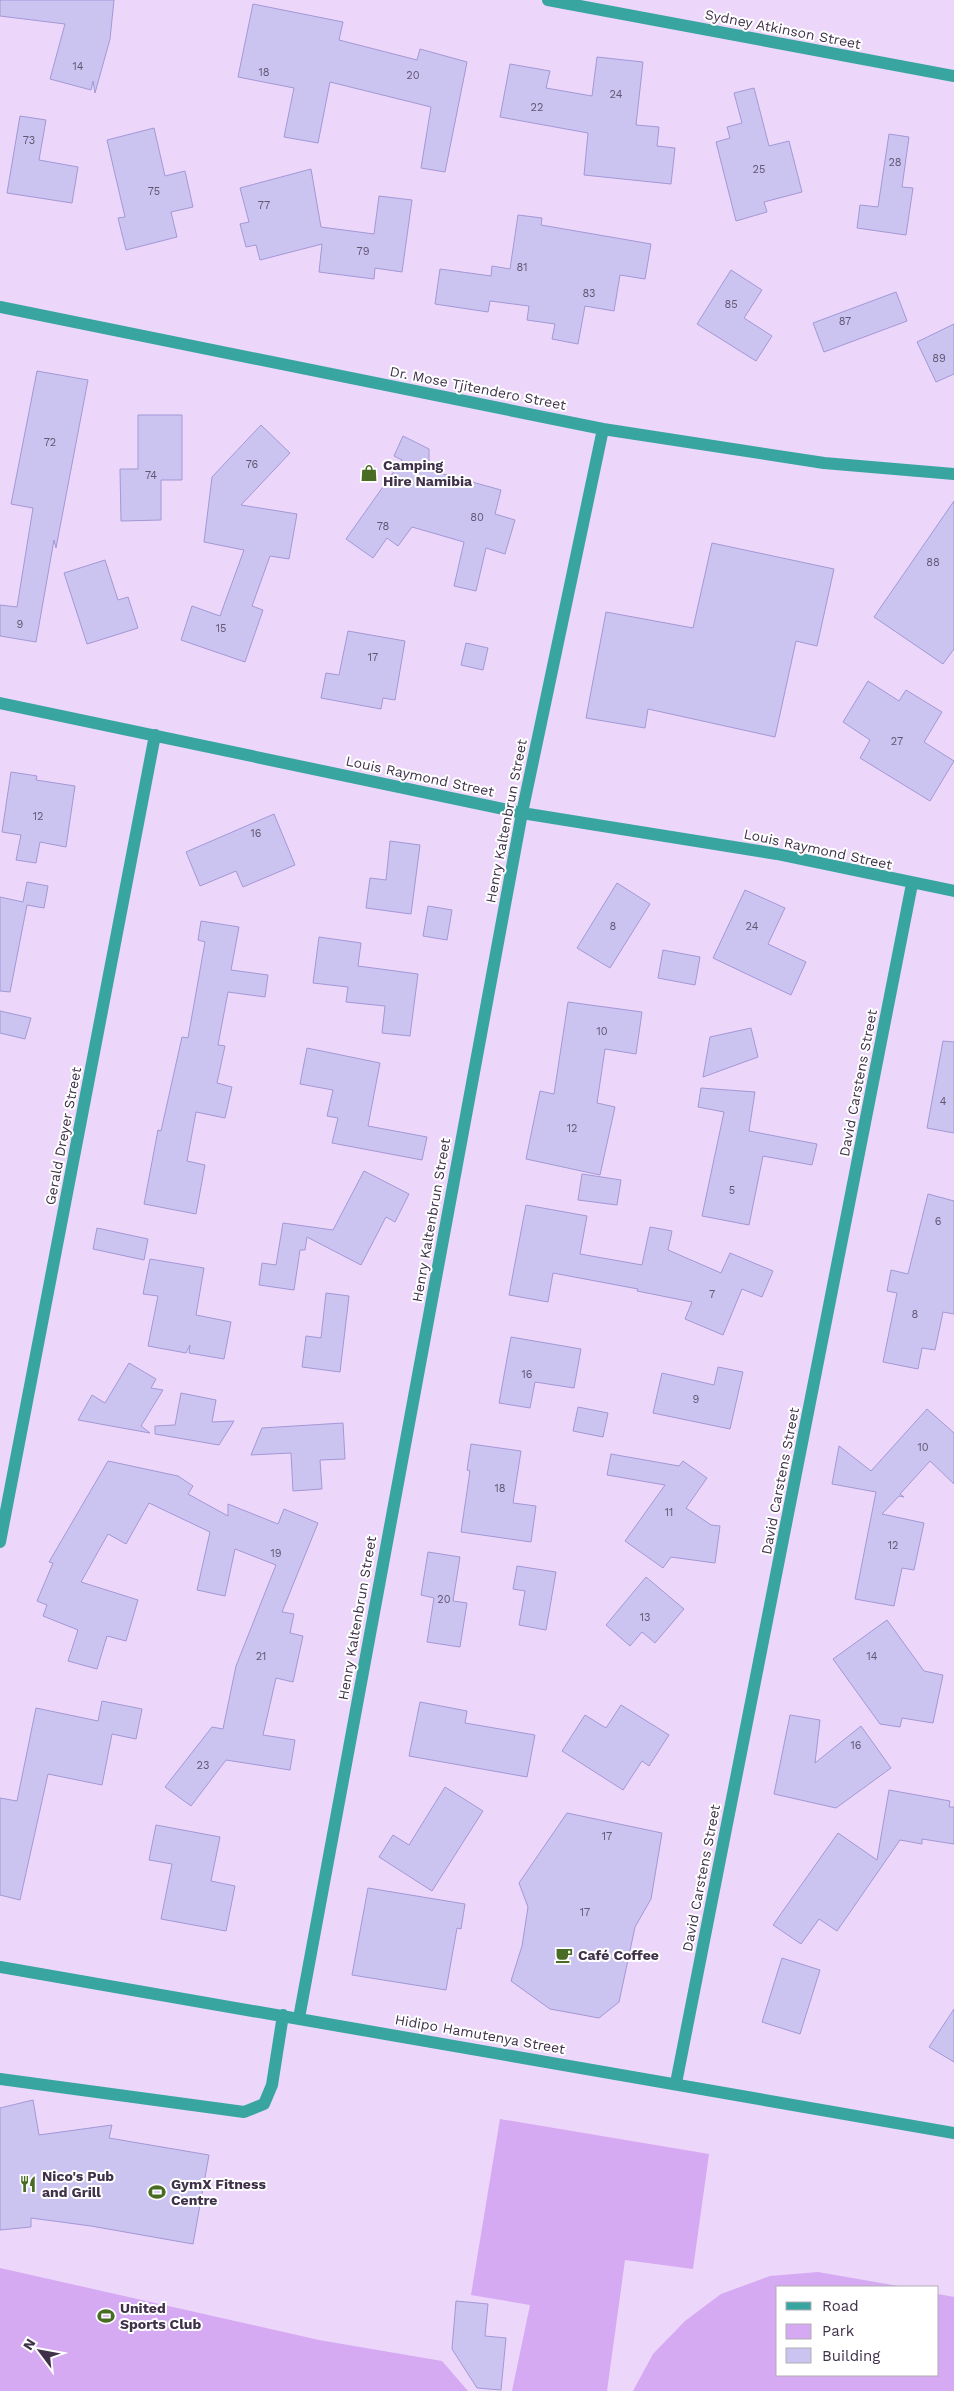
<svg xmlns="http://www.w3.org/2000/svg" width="954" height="2391" font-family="'Work Sans',sans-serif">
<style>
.green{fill:#d6a9f3}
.building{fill:#cbc4f0;stroke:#a398d6}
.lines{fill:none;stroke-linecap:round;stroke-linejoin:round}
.minor{stroke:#39a5a1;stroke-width:12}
.labels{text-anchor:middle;stroke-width:4;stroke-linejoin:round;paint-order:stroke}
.number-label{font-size:11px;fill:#625673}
.street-label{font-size:14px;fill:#3f3149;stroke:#fff}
.poi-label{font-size:14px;font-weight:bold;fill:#3f3149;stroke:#fff;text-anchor:start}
</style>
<rect width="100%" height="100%" fill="#ecd6fa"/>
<path class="green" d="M500,2119L709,2154L693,2269L625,2260L607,2391H512L530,2305L471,2295Z
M0,2268L319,2340L442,2361L468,2391H0Z
M818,2272L904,2287H778V2375H938V2294L954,2297V2391H633L653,2354L685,2321L721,2294L770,2276Z"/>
<path class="building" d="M0,0H114L110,39L95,93L93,81L91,90L50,79L65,24L0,16Z
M253,4L343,22L339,40L417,60L420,49L467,62L445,172L421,168L431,107L330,82L318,143L284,137L294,88L238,77Z
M597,57L643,62L636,125L659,127L657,146L675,148L671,184L584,175L588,133L500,117L510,64L550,71L546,88L592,96Z
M754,88L769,146L789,141L802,192L764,202L767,212L736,221L716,142L730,138L727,127L742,123L734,93Z
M20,116L46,120L39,160L78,167L72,203L7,193Z
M154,128L165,176L185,171L193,207L171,212L177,237L126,250L118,218L125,217L107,140Z
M889,134L909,137L902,187L913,188L906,235L857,228L860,205L878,207Z
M311,169L321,227L374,234L379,196L412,200L402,272L375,268L374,279L319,272L322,244L260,260L256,245L246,247L240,224L249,222L240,188Z
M518,215L542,218L541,225L651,244L645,279L620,275L614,311L585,306L578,344L552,339L555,324L527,320L529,306L490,301L488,312L435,304L440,269L491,276L492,266L510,269Z
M731,270L762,290L744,318L772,336L756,361L697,324Z
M896,292L907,321L824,352L813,323Z
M954,324V374L936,382L917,342Z
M37,371L88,380L56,548L54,540L36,642L0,636V605L17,607L33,508L11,504Z
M138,415H182V480H161V520L121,521L120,469H138Z
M261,425L290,453L241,505L297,514L289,559L270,556L252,606L263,610L245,662L181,640L192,606L220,616L244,550L204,542L212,477Z
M403,436L429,449V470L501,490L495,514L515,520L505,554L486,548L476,591L454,586L464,542L412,527L398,546L387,538L373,558L346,539L402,460L394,456Z
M954,501V649L943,664L874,617Z
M712,543L834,569L817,646L796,641L775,737L648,709L645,728L586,718L606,612L693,628Z
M105,560L118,600L128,597L138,628L87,644L64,573Z
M348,631L405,641L395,700L383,698L381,709L321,698L326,673L339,675Z
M466,643L488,648L483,670L461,665Z
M868,681L899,701L906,690L942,712L924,742L954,761L930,801L860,758L870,740L843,722Z
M11,772L37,776L36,780L75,786L66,847L40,842L36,863L16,860L21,835L2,832Z
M274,814L295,865L243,887L236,871L200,886L186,852Z
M390,841L420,845L411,914L366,908L370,878L386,880Z
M27,882L48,886L44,908L27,905L10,992L0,991V897L23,902Z
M617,883L650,904L610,968L577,948Z
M745,890L785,908L768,944L806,962L791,995L713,958Z
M428,906L452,910L447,940L423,936Z
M201,921L239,927L231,970L268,975L265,997L228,992L218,1045L225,1046L217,1083L232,1087L225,1118L196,1112L187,1161L205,1165L196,1214L144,1204L158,1130L161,1131L182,1037L188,1038L205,942L198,940Z
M319,937L361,943L358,966L418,974L410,1036L382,1033L385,1006L346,1002L348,987L313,983Z
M663,950L700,957L695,985L658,978Z
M568,1002L642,1012L636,1054L605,1049L597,1103L615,1107L600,1175L526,1159L540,1091L554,1094Z
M0,1011L31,1018L25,1039L0,1033Z
M751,1028L758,1057L703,1077L710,1037Z
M943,1041L954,1042V1133L927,1128Z
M307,1048L380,1063L368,1126L427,1137L422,1160L332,1143L338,1118L327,1116L333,1090L300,1084Z
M701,1088L755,1092L749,1131L817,1144L812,1165L763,1156L749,1225L702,1216L724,1112L698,1107Z
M364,1171L409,1194L395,1222L386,1217L361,1265L307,1237L305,1250H300L294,1290L259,1285L262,1263L276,1265L283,1223L333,1230Z
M582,1174L621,1180L617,1205L578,1200Z
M928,1194L954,1201V1314L943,1312L935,1350L922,1348L918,1369L883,1362L897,1293L887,1291L891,1270L908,1274Z
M526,1205L587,1216L580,1254L642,1265L650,1227L672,1231L668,1250L721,1273L730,1253L773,1271L762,1297L742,1289L723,1335L685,1319L692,1302L637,1291L638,1289L553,1273L548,1302L509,1295Z
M97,1228L148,1239L144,1260L93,1249Z
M150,1259L204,1268L196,1315L231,1322L224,1359L189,1353L190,1345L186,1353L148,1346L158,1296L143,1294Z
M326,1293L349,1296L340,1372L302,1367L306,1336L321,1338Z
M511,1337L581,1349L574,1388L535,1382L530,1408L499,1403Z
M129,1363L156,1379L151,1388L163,1390L141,1426L150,1433L78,1420L92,1395L105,1403Z
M718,1367L743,1372L730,1429L653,1413L662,1373L714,1385Z
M181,1393L216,1400L212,1422L234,1421L219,1445L155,1434V1426L175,1425Z
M578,1407L608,1413L603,1437L573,1431Z
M927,1409L954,1433V1484L930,1461L900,1494L904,1497L899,1496L882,1514L924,1523L914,1570L902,1568L894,1606L855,1599L876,1492L832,1484L839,1446L871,1471Z
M343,1423L345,1459L320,1460L322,1489L293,1491L291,1453L251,1455L262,1428Z
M471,1444L521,1451L513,1503L536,1506L531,1542L461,1532L470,1471L467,1470Z
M611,1454L679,1466L683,1461L707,1478L686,1508L711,1525L720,1526L715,1563L671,1557L663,1568L625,1541L665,1485L607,1475Z
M108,1461L178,1476L193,1486L188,1494L228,1516V1504L278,1524L284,1509L318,1523L282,1612L294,1614L290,1633L303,1636L293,1682L276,1678L263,1735L295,1740L290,1770L226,1760L191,1806L165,1787L212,1727L223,1729L236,1666L276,1565L235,1549L225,1596L197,1590L210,1532L149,1503L126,1544L108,1534L81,1582L138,1600L126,1641L107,1636L97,1669L68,1661L78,1630L43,1616L47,1605L37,1601L53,1563L49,1562Z
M428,1552L460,1557L453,1601L467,1603L460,1647L427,1642L434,1598L421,1595Z
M517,1566L556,1572L546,1630L519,1625L525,1591L513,1589Z
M646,1577L684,1609L655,1643L642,1632L630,1646L606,1625Z
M887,1620L924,1671L943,1675L933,1723L902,1718L900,1727L880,1724L833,1659Z
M102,1701L142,1709L136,1739L112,1734L102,1785L48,1774L20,1900L0,1895V1798L17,1801L36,1708L98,1721Z
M420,1702L467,1711L465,1723L535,1735L527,1777L409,1756Z
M621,1705L669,1735L649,1766L642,1761L623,1790L562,1751L585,1715L606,1728Z
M790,1715L820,1720L815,1763L861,1726L891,1768L836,1808L774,1794Z
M445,1787L483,1811L432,1891L379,1857L393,1835L409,1845Z
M889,1790L950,1801L949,1807H954V1844L922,1839V1844L900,1840L837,1931L819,1919L801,1944L773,1925L838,1833L877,1860Z
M567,1813L662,1833L651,1899L635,1927L619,2002L599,2018L550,2009L511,1981L522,1946L528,1907L519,1883Z
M156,1825L220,1837L211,1881L235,1886L226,1931L161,1919L172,1864L149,1860Z
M368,1888L465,1904L461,1929L457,1928L446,1990L352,1975Z
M782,1958L820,1970L800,2034L762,2022Z
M954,2009V2062L929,2047Z
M33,2100L39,2135L112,2125L109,2138L209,2155L193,2244L91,2226L31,2218V2227L0,2230V2108Z
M456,2301L488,2304L485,2336L506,2338L501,2390L477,2388L452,2349Z"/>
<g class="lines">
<path class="minor" d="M548,0L954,76
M0,307L603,429L824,463L954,474
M0,703L522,813L777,854L954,891
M0,1542L155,735
M0,1967L954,2133
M299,2018L522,813L603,429
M0,2079L244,2112L264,2104L272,2085L283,2015
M676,2083L912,884"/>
</g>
<defs>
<g id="shop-bare" transform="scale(1.35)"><path d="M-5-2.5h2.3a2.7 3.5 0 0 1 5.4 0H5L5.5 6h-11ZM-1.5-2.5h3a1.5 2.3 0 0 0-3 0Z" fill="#486c24" stroke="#fff" stroke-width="2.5" paint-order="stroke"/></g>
<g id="cafe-bare" transform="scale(1.35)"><path d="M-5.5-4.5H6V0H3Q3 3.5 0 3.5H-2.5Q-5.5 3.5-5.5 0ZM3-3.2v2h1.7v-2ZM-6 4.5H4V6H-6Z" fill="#486c24" stroke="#fff" stroke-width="2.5" paint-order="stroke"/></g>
<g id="restaurant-bare" transform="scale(1.35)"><path d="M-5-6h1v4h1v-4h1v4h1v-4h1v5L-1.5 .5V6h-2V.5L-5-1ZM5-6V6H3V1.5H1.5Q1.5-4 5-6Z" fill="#486c24" stroke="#fff" stroke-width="2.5" paint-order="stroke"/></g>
<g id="stadium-bare" transform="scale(1.35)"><path d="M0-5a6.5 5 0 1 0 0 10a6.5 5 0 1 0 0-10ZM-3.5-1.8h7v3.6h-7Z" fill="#486c24" stroke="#fff" stroke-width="2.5" paint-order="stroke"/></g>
</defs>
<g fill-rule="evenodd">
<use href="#shop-bare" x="369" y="473"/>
<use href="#cafe-bare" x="564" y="1955"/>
<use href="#restaurant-bare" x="28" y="2184"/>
<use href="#stadium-bare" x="157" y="2192"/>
<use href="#stadium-bare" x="106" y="2316"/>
</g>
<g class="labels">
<g class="number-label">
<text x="78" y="70">14</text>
<text x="264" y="76">18</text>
<text x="413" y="79">20</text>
<text x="616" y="98">24</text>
<text x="537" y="111">22</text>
<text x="29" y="144">73</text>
<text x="895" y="166">28</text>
<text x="759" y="173">25</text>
<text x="154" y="195">75</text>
<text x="264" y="209">77</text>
<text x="363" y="255">79</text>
<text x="522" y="271">81</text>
<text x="589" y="297">83</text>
<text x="731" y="308">85</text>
<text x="845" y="325">87</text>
<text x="939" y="362">89</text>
<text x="50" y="446">72</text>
<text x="252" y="468">76</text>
<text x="151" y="479">74</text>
<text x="477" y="521">80</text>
<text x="383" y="530">78</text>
<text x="933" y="566">88</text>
<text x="20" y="628">9</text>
<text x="221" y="632">15</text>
<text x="373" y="661">17</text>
<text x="897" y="745">27</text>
<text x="38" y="820">12</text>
<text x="256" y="837">16</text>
<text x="613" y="930">8</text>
<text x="752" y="930">24</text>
<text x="602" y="1035">10</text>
<text x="943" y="1105">4</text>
<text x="572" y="1132">12</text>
<text x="732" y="1194">5</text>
<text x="938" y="1225">6</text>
<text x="712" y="1298">7</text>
<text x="915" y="1318">8</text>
<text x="527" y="1378">16</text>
<text x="696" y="1403">9</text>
<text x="923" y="1451">10</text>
<text x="500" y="1492">18</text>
<text x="669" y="1516">11</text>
<text x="893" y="1549">12</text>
<text x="276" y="1557">19</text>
<text x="444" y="1603">20</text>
<text x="645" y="1621">13</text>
<text x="261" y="1660">21</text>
<text x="872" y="1660">14</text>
<text x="856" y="1749">16</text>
<text x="203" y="1769">23</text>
<text x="607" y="1840">17</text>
<text x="585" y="1916">17</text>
</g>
<g class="street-label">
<text transform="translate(783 29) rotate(11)" y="5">Sydney Atkinson Street</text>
<text transform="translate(478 388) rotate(11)" y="5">Dr. Mose Tjitendero Street</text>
<text transform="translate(420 776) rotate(12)" y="5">Louis Raymond Street</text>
<text transform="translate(506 821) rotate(-79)" y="5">Henry Kaltenbrun Street</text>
<text transform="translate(818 849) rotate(12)" y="5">Louis Raymond Street</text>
<text transform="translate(858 1083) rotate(-79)" y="5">David Carstens Street</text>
<text transform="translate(63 1136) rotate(-79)" y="5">Gerald Dreyer Street</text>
<text transform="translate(431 1220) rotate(-80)" y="5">Henry Kaltenbrun Street</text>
<text transform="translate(780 1481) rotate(-79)" y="5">David Carstens Street</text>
<text transform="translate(357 1618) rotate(-80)" y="5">Henry Kaltenbrun Street</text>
<text transform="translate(701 1878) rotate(-79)" y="5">David Carstens Street</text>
<text transform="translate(480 2034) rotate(10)" y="5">Hidipo Hamutenya Street</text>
</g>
<g class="poi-label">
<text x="383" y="470">Camping<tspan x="383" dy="16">Hire Namibia</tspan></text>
<text x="578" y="1960">Café Coffee</text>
<text x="42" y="2181">Nico's Pub<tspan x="42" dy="16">and Grill</tspan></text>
<text x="171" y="2189">GymX Fitness<tspan x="171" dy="16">Centre</tspan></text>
<text x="120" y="2313">United<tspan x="120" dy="16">Sports Club</tspan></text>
</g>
</g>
<rect x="776" y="2286" width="162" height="90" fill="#ffffff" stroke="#b2adb6"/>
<rect x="786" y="2302" width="25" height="8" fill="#39a5a1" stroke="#b2adb6"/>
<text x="822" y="2311" font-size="15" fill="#3f3149">Road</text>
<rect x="786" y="2324" width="25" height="15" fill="#d6a9f3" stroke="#b2adb6"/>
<text x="822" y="2336" font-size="15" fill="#3f3149">Park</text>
<rect x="786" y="2348" width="25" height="15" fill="#cbc4f0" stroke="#b2adb6"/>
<text x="822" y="2361" font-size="15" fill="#3f3149">Building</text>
<g transform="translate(40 2351) rotate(302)" stroke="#ffffff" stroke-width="4" paint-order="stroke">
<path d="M0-4L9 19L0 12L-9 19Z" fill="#3f3149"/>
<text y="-8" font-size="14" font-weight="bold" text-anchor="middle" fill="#3f3149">N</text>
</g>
</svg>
